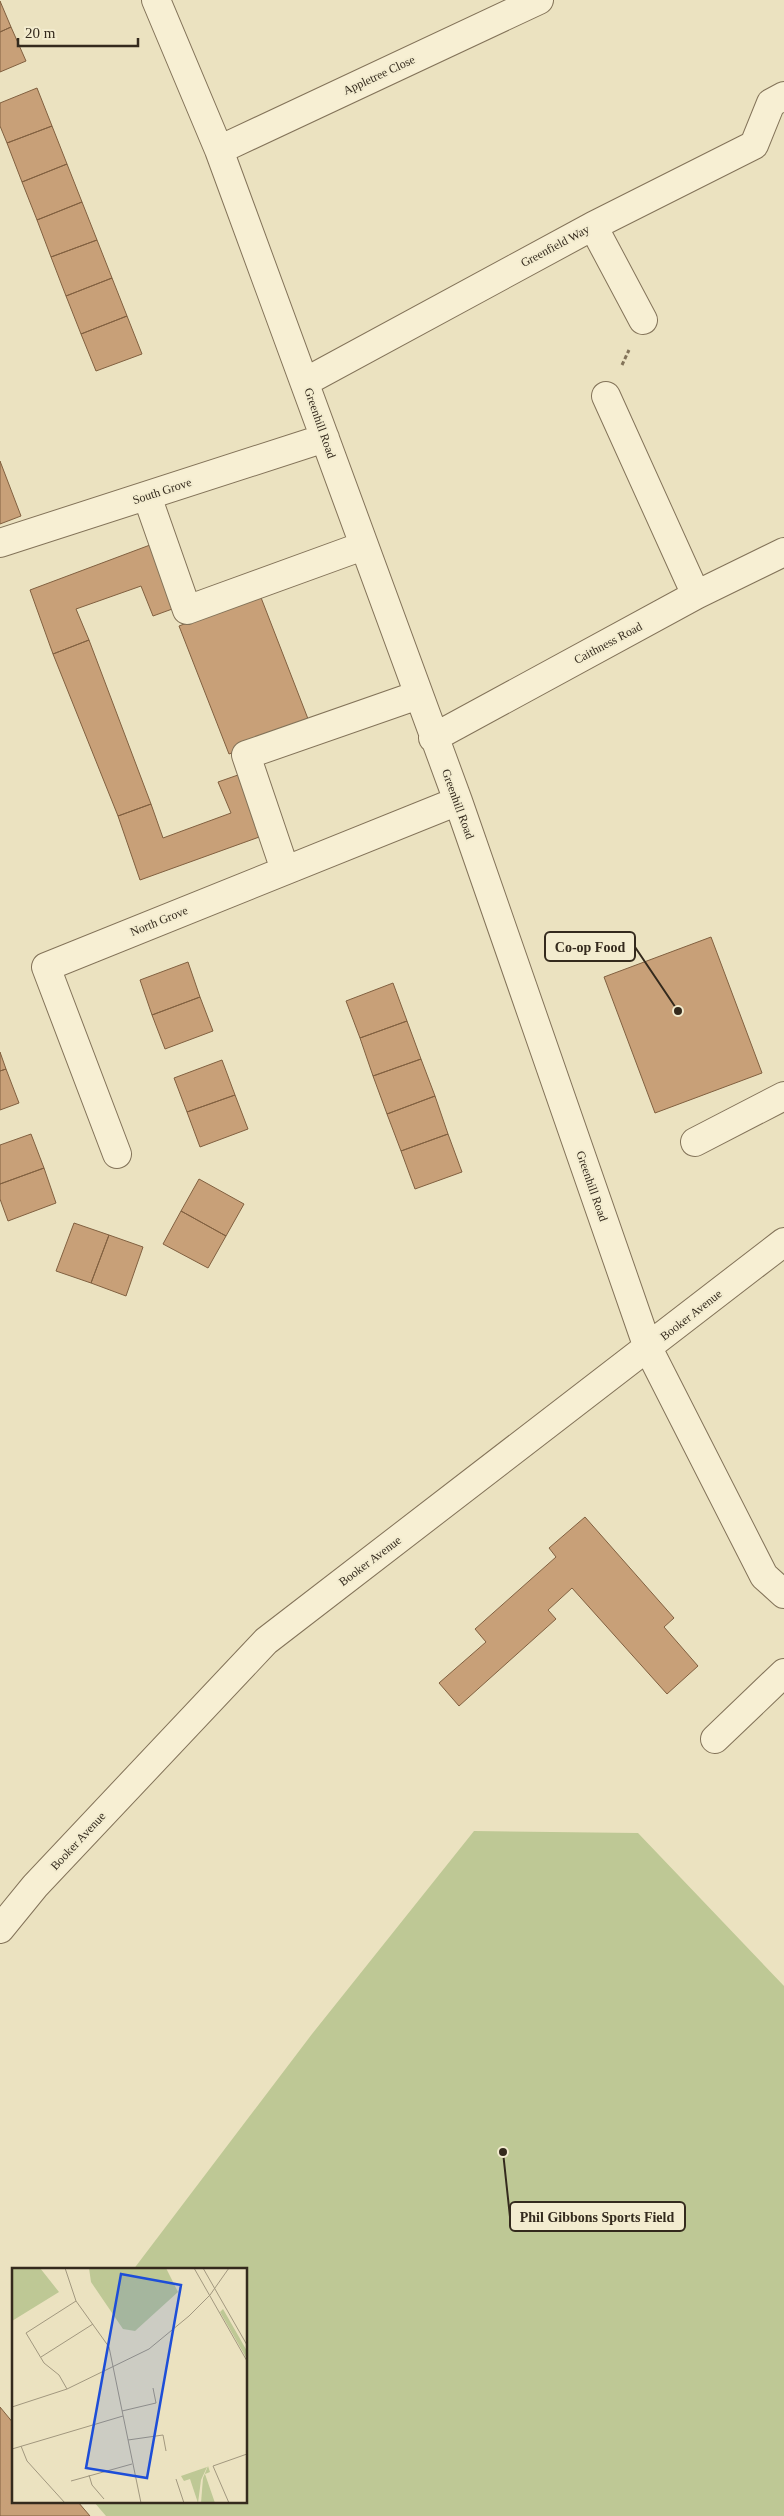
<svg xmlns="http://www.w3.org/2000/svg" width="784" height="2516" font-family="'Times New Roman',serif">
<style>
.green{fill:#bec895}
.building{fill:#c8a078;stroke:#816040}
.lines{fill:none;stroke-linecap:round;stroke-linejoin:round}
.minor-casing{stroke:#837359;stroke-width:30}
.path{stroke:#837359;stroke-width:3;stroke-dasharray:4 2.5;stroke-linecap:butt}
.minor{stroke:#f7efd3;stroke-width:28}
.labels{text-anchor:middle;stroke-width:4;stroke-linejoin:round;paint-order:stroke}
.street-label{font-size:12px;fill:#342a1d;stroke:#f3eccf}
.inset-road{fill:none;stroke:#a2987f;stroke-width:1}
.view{fill:#1d4ed8;fill-opacity:0.15;stroke:#1d4ed8;stroke-width:2.5}
.inset-edge{fill:none;stroke:#342a1d;stroke-width:2.5}
.leader{fill:none;stroke:#342a1d;stroke-width:2}
.callout-dot{fill:#342a1d;stroke:#f3eccf;stroke-width:2}
.callout{fill:#f3eccf;stroke:#342a1d;stroke-width:2}
.callout-label{font-size:14px;text-anchor:middle;font-weight:bold;fill:#342a1d}
</style>
<rect width="100%" height="100%" fill="#ebe2c0"/>
<path class="green" d="M474,1831L638,1833L784,1986V2516H106L94,2502H246V2270H133L312,2034Z"/>
<path class="building" d="M0,1L11,27L0,32Z
M11,27L26,61L0,72V32Z
M37,88L52,126L7,143L0,126V103Z
M52,126L67,164L22,182L7,143Z
M67,164L82,202L37,220L22,182Z
M82,202L97,240L51,257L37,220Z
M97,240L112,278L66,296L51,257Z
M112,278L127,316L81,334L66,296Z
M127,316L142,354L96,371L81,334Z
M0,461L21,516L0,524Z
M150,545L175,608L153,616L141,586L76,609L89,640L53,654L30,590Z
M260,595L310,724L229,754L179,626Z
M89,640L151,804L118,816L53,654Z
M238,775L262,836L140,880L118,816L151,804L163,838L231,813L218,782Z
M711,937L762,1073L655,1113L604,977Z
M188,962L200,997L152,1015L140,980Z
M393,983L407,1021L360,1038L346,1001Z
M200,997L213,1031L165,1049L152,1015Z
M407,1021L421,1059L373,1076L360,1038Z
M0,1052L6,1069L0,1071Z
M421,1059L435,1096L387,1114L373,1076Z
M222,1060L235,1095L187,1112L174,1078Z
M6,1069L19,1103L0,1110V1071Z
M235,1095L248,1129L200,1147L187,1112Z
M435,1096L448,1134L401,1151L387,1114Z
M31,1134L44,1168L0,1184V1145Z
M448,1134L462,1172L415,1189L401,1151Z
M44,1168L56,1203L8,1221L0,1199V1184Z
M199,1179L244,1204L226,1236L181,1211Z
M181,1211L226,1236L208,1268L163,1244Z
M74,1223L109,1235L91,1283L56,1271Z
M109,1235L143,1247L126,1296L91,1283Z
M585,1517L674,1618L664,1627L698,1666L667,1694L572,1588L548,1610L556,1619L459,1706L439,1683L486,1642L475,1629L556,1557L549,1548Z
M0,2407L14,2424V2502H78L90,2516H0Z"/>
<g class="lines">
<g class="minor-casing">
<path id="minor" d="M156,0L219,150L458,801L648,1348L764,1576L784,1594
M219,150L539,0
M593,226L643,320
M305,382L593,226L754,145L771,103L784,96
M606,396L696,595
M147,496L187,610L363,546
M0,543L325,438
M433,738L696,595L784,552
M285,870L246,755L418,695
M695,1142L784,1096
M117,1154L46,967L458,801
M715,1739L784,1673
M0,1929L35,1886L266,1641L784,1242"/>
</g>
<path class="path" d="M622,365L629,350"/>
<use href="#minor" class="minor"/>
</g>
<g class="labels">
<g class="street-label">
<text transform="translate(379 75) rotate(-25)" y="4">Appletree Close</text>
<text transform="translate(555 246) rotate(-28)" y="4">Greenfield Way</text>
<text transform="translate(320 423) rotate(71)" y="4">Greenhill Road</text>
<text transform="translate(162 491) rotate(-18)" y="4">South Grove</text>
<text transform="translate(608 643) rotate(-28)" y="4">Caithness Road</text>
<text transform="translate(458 804) rotate(70)" y="4">Greenhill Road</text>
<text transform="translate(159 921) rotate(-22)" y="4">North Grove</text>
<text transform="translate(592 1186) rotate(71)" y="4">Greenhill Road</text>
<text transform="translate(691 1315) rotate(-38)" y="4">Booker Avenue</text>
<text transform="translate(370 1561) rotate(-37)" y="4">Booker Avenue</text>
<text transform="translate(78 1841) rotate(-47)" y="4">Booker Avenue</text>
</g>
</g>
<g transform="translate(12 2268)">
<rect width="235" height="235" fill="#ebe2c0"/>
<path d="M0,0H28L47,24L0,53ZM77,0H154L166,24L123,63L111,61L79,14ZM211,41L235,83V91L208,44ZM196,198L198,204L193,206L203,235H189L191,210ZM195,199L189,212L186,235L178,211L172,213L169,208Z" fill="#bec895"/>
<path class="inset-road" d="M53,0L64,33L97,79L129,235M182,0L235,93M191,0L235,77M29,89L81,56M55,121L47,107L32,95L14,65L64,33M0,139L55,121L137,81L177,48L198,27L217,0M110,143L144,135L141,120M116,172L151,167L154,183M9,178L15,193L53,235M0,181L111,148M77,207L80,217L92,231M164,211L172,235M59,213L120,196M217,235L201,198L235,186"/>
<path class="view" d="M109,6L169,17L135,210L74,200Z"/>
<rect width="235" height="235" class="inset-edge"/>
</g>
<path class="leader" d="M678 1011L635 947M503 2152L510 2217"/>
<g class="callout-dot">
<circle cx="678" cy="1011" r="5"/>
<circle cx="503" cy="2152" r="5"/>
</g>
<g class="callout">
<rect x="545" y="932" width="90" height="29" rx="5"/>
<rect x="510" y="2202" width="175" height="29" rx="5"/>
</g>
<g class="callout-label">
<text x="590" y="952">Co-op Food</text>
<text x="597" y="2222">Phil Gibbons Sports Field</text>
</g>
<path d="M18 38v8h120v-8" fill="none" stroke="#342a1d" stroke-width="2.5"/>
<text x="25" y="38" font-size="15" fill="#342a1d" stroke="#f3eccf" stroke-width="4" paint-order="stroke">20 m</text>
</svg>
